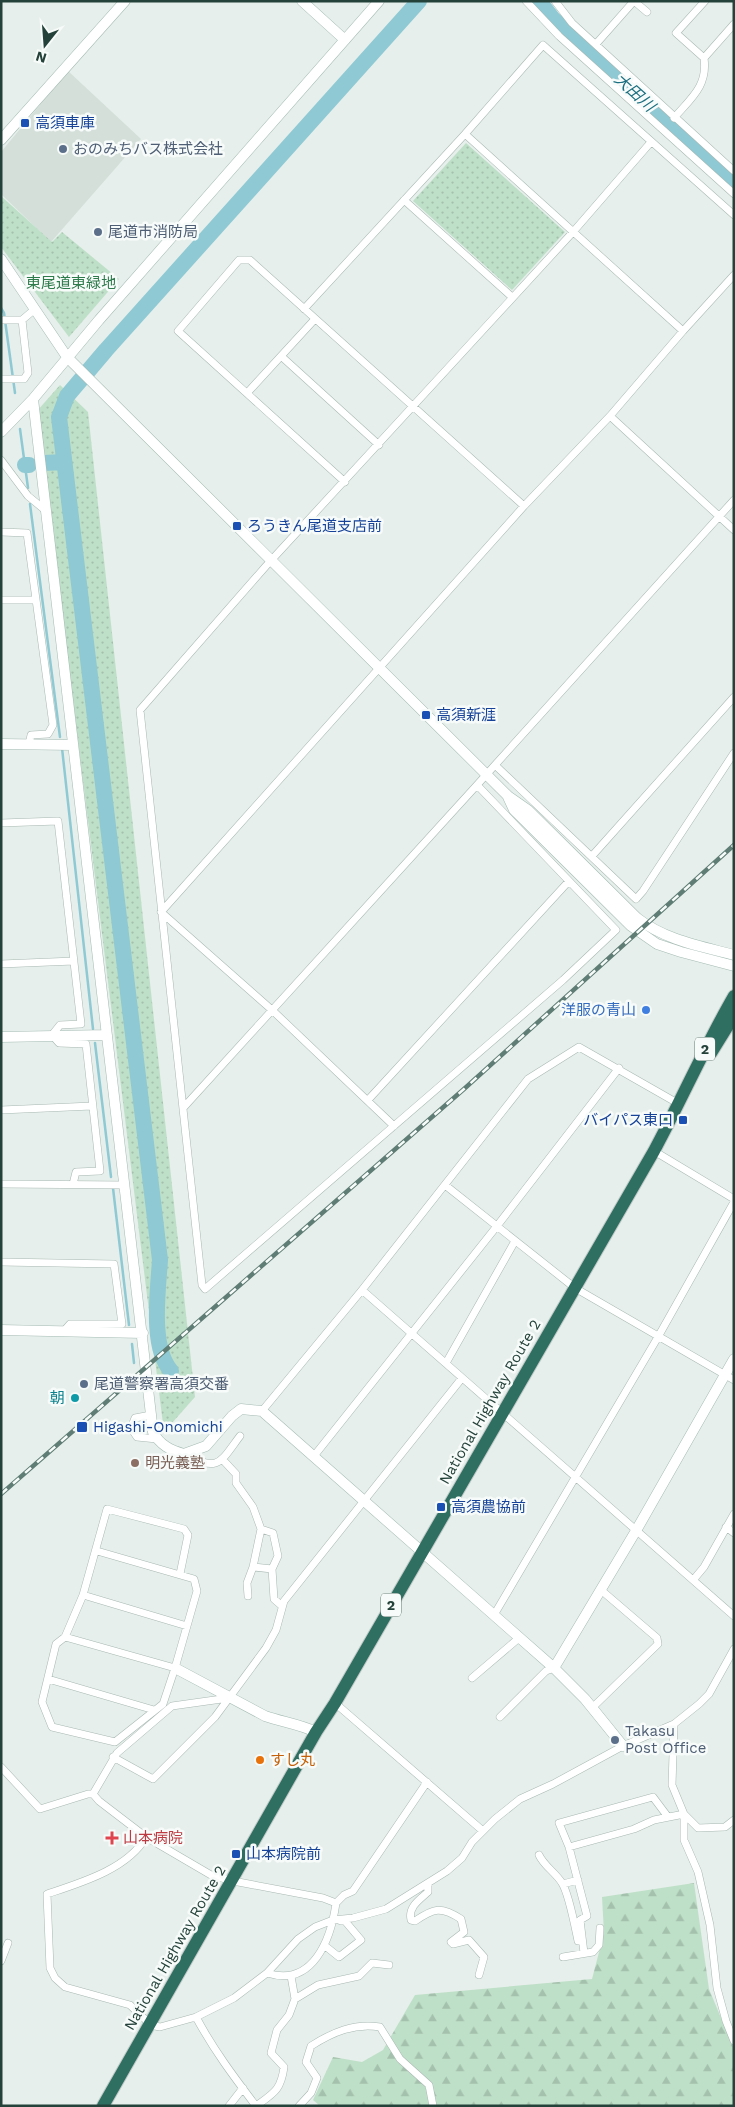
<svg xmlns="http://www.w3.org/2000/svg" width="735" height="2107" font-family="'Work Sans','Noto Sans JP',sans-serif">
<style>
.built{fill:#d4dfda}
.forest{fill:url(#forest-firs)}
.park{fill:url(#park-dots)}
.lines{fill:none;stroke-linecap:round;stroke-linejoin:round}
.stream{stroke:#8ec9d4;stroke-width:2.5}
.river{stroke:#8ec9d4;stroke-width:16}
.street-casing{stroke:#a8b8b2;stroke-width:8}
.secondary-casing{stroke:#a4bbb3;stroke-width:11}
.highway-casing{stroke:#c2cac8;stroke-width:14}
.street{stroke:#fff;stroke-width:7}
.secondary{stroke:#fff;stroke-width:10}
.highway{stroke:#2f6f62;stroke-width:12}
.rail-casing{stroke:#5f7d75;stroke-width:4.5}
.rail{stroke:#f7fbf9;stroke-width:2.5;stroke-dasharray:8;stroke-linecap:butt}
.transit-dot{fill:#1a4fb4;stroke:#f7fbf9;stroke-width:2}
.service-dot{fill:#5c6f8a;stroke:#f7fbf9;stroke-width:2}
.shop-dot{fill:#3f7fe0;stroke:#f7fbf9;stroke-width:2}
.culture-dot{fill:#0f9aa8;stroke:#f7fbf9;stroke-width:2}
.education-dot{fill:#8d6e63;stroke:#f7fbf9;stroke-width:2}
.food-dot{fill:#e8710a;stroke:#f7fbf9;stroke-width:2}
.health-dot{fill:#e0444e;stroke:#f7fbf9;stroke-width:2}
.labels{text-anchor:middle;stroke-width:5;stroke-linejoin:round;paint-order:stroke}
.shield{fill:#f7fbf9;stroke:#637a73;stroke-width:1}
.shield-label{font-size:14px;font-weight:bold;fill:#24423a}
.transit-label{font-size:15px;fill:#164399;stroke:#f7fbf9;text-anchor:start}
.service-label{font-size:15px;fill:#4e5e75;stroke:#f7fbf9;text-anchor:start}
.park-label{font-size:15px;fill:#2d7a4b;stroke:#f7fbf9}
.shop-label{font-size:15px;fill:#366cbe;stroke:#f7fbf9;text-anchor:end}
.culture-label{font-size:15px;fill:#0d838f;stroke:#f7fbf9;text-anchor:end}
.street-label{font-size:15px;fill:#24423a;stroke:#f7fbf9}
.education-label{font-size:15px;fill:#785e54;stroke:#f7fbf9;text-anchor:start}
.food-label{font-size:15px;fill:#c56008;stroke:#f7fbf9;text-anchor:start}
.health-label{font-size:15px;fill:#be3a42;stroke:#f7fbf9;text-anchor:start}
.water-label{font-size:16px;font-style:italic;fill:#1c6f80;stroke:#f7fbf9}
</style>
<defs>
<pattern id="forest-firs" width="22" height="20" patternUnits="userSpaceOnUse" patternTransform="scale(1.25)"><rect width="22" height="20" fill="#bfe0c8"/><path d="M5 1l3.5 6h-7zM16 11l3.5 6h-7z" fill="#a4c1ad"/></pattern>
<pattern id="park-dots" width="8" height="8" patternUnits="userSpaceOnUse" patternTransform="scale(1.25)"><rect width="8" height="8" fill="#bfe0c8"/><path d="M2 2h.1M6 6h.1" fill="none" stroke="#a4c1ad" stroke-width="1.8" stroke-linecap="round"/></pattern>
</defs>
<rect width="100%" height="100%" fill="#e6efeb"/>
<path class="built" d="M68,71L141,139L51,242L1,194V152Z"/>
<path class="forest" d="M694,1883L709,1989L734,2049V2106H320L313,2100L333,2057L362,2062L383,2050L415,1995L592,1979L604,1933L602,1897Z"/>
<path class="park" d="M466,143L565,232L512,290L413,201Z
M1,196L52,242L62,232L119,279L69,337L1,247Z
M60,385L88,412L195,1397L164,1432L37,411Z"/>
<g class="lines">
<path class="stream" d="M1,308L4,313L15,393
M20,429L28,488
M30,504L60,737
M62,748L93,1029
M95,1043L111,1177
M113,1188L129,1325
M132,1344L134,1363"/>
<path class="river" d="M539,1L553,19L734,180
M44,463L64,462
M25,465H29
M171,1371C150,1347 158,1291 160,1260L59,417L67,396L106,350L419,1"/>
<g class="street-casing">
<path id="street" d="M526,1L559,36L734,194
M555,1L572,23L734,171
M634,1L647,12
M596,44L634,1
M704,58L734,24
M674,118C691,98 708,86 704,58L676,33L705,1
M465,134L683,331
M651,142L573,232L266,566L140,710L202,1285L205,1289L563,980L616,930L477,785L495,765L636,899L643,891L734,753
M404,200L512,297
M304,309L465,134L543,45L734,215
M1,320H22L35,309
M281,356L379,445
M1,379H24L28,373L22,320
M248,392L315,319
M610,416L734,530
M1,460L28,496L45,510
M345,482L178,331L239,260H250L524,506
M1,532L27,533L53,725L48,734L31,735L29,744
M1,600H36
M495,765L734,500
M1,823L58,821L81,1024L60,1025L52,1035L59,1043L86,1044L100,1171L76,1172L73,1184
M592,856L734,697
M1,964L74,961
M368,1100L569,881
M184,1107L477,785
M1,1110L92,1106
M394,1126L272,1010L161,912L524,506L610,416L683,331L734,275
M654,1151L734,1199
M1,1184L125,1185
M445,1185L575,1288L734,1380
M1,1262L114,1264L122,1324H70L63,1332
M362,1290L734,1616
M446,1363L515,1241
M262,1411L362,1290L528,1079L579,1047L679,1104
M151,1415L135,1418L131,1428L137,1437L157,1439
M184,1454C219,1472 219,1464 240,1436
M314,1456L497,1226L619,1068
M223,1460L236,1474V1483L253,1507L261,1529L273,1533L278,1556L272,1569L274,1599L282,1606
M726,1527L734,1533
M97,1551L194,1579L197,1591L175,1668L163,1704L115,1742L52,1727L42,1702L56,1644L65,1637L175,1668
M253,1567L272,1569
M694,1579L704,1567L734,1514
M83,1595L187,1626
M248,1596L247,1583L253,1567L261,1529
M494,1615L658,1337L734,1202
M65,1637L83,1595L107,1509L184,1529L188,1535L180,1574
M472,1678L519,1638
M48,1679L154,1710
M229,1698L172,1706L117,1753L93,1794L99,1801L146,1837L211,1875L233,1881L323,1898L336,1903C331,1939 313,1988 267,1973
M335,1703L483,1831
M592,1708L658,1644L657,1638L601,1590
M500,1717L546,1671L554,1668
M674,1724L672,1785L684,1814V1840L698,1872L710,1925L717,1988L726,2021L734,2041
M113,1757L153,1779L215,1717L266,1648L276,1630L284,1601L462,1378
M1,1767L40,1809L88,1794H93
M146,1837C128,1869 80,1883 47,1894L50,1968L55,1978L65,1987L130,2005L150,2024L155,2026L160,2027L196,2017L234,1998L267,1973L298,1939L315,1927L333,1920L353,1918L386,1909L447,1871L462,1858L472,1842L495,1819L520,1799L553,1784L623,1746L674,1724L699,1704L709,1694L734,1649
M569,1847L634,1829L654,1820L684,1814L698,1828L725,1827L734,1820
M539,1855C544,1866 555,1872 562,1883C569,1894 575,1927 578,1941
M428,1884V1892C419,1900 408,1907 411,1920L415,1921C434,1908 441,1906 461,1919L464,1932L451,1942L453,1944L469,1940L484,1957L479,1975
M563,1884L578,1880
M336,1903L344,1895L353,1891L427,1782
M324,1945L339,1957L361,1940L345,1921H341
M584,1953L580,1920L587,1916L569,1847L559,1823L653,1797L668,1817
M563,1957L593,1952L599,1945L600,1928
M1,1961L8,1943
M295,1999L318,1985L359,1976L372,1963L389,1965
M196,2017C213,2049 234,2077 256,2106
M229,2106L243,2088
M256,2106C274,2093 281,2090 284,2067L271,2053L277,2030L289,2015L295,1999L291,1976
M299,2106L311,2093L317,2078L306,2062L311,2046C333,2032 354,2023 380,2027L400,2059L429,2085L433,2106"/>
</g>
<g class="secondary-casing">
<path id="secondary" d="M302,1L345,40
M1,140L125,1
M1,259L67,357L508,796L528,810L637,918C665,940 700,946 734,955
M33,399L153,1432C160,1445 170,1450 184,1454L206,1446L232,1416L241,1409L262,1411L554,1668L585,1699L623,1746
M1,432L33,399L99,320L379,1
M1,744L73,745
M508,797L514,810L631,926L657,944L681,952L734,966
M1,1037L107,1035
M1,1330L143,1333
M175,1668L265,1716C282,1722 299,1724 316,1732
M554,1668L637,1529L734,1359"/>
</g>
<g class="highway-casing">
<path id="highway" d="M711,1053L734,1016
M103,2106L316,1732L335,1703L654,1151C682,1099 705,1046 734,996"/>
</g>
<use href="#street" class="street"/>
<use href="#secondary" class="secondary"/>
<use href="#highway" class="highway"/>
<g class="rail-casing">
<path id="rail" d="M1,1494L464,1089L734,845"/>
</g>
<use href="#rail" class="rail"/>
</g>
<g class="transit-dot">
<rect x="20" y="118" width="10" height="10" rx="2.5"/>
<rect x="232" y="521" width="10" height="10" rx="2.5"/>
<rect x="421" y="710" width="10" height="10" rx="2.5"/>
<rect x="678" y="1115" width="10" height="10" rx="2.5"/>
<rect x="76" y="1421" width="12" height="12" rx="2.5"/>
<rect x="436" y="1502" width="10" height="10" rx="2.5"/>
<rect x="231" y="1849" width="10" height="10" rx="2.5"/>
</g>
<g class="service-dot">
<circle cx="63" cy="149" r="5"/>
<circle cx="98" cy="232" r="5"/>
<circle cx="84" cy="1384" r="5"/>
<circle cx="615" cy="1740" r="5"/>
</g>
<circle class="shop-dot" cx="646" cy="1010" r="5"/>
<circle class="culture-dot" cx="75" cy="1398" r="5"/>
<circle class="education-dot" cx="135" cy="1463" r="5"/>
<circle class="food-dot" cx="260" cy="1760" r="5"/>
<path class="health-dot" d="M109.5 1830.5h5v5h5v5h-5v5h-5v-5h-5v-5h5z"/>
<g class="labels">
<g class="shield">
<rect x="695" y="1037.5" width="20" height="23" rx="4"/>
<rect x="381" y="1593.5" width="20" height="23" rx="4"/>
</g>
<g class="shield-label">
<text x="705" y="1054">2</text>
<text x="391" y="1610">2</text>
</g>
<g class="transit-label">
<text x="35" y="128">高須車庫</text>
<text x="247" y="531">ろうきん尾道支店前</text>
<text x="436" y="720">高須新涯</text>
<text x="673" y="1125" text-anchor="end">バイパス東口</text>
<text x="93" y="1432">Higashi-Onomichi</text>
<text x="451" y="1512">高須農協前</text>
<text x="246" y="1859">山本病院前</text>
</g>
<g class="service-label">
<text x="73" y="154">おのみちバス株式会社</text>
<text x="108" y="237">尾道市消防局</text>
<text x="94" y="1389">尾道警察署高須交番</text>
<text x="625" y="1736">Takasu<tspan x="625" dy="17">Post Office</tspan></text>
</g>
<g class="park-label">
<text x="71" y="288">東尾道東緑地</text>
</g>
<g class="shop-label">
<text x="636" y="1015">洋服の青山</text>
</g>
<g class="culture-label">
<text x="65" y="1403">朝</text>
</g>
<g class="street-label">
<text transform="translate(490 1402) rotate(-60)" y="5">National Highway Route 2</text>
<text transform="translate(175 1948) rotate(-60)" y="5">National Highway Route 2</text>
</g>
<g class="education-label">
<text x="145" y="1468">明光義塾</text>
</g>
<g class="food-label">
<text x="270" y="1765">すし丸</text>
</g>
<g class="health-label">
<text x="123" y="1843">山本病院</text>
</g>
<g class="water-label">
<text transform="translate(635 92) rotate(42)" y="6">大田川</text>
</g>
</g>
<rect width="735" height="2107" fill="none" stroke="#24423a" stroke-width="5"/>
<g transform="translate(45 45) rotate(197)" stroke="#f7fbf9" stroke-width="4" paint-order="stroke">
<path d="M0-4L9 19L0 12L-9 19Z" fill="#24423a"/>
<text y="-8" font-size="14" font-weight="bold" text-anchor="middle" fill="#24423a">N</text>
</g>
</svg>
